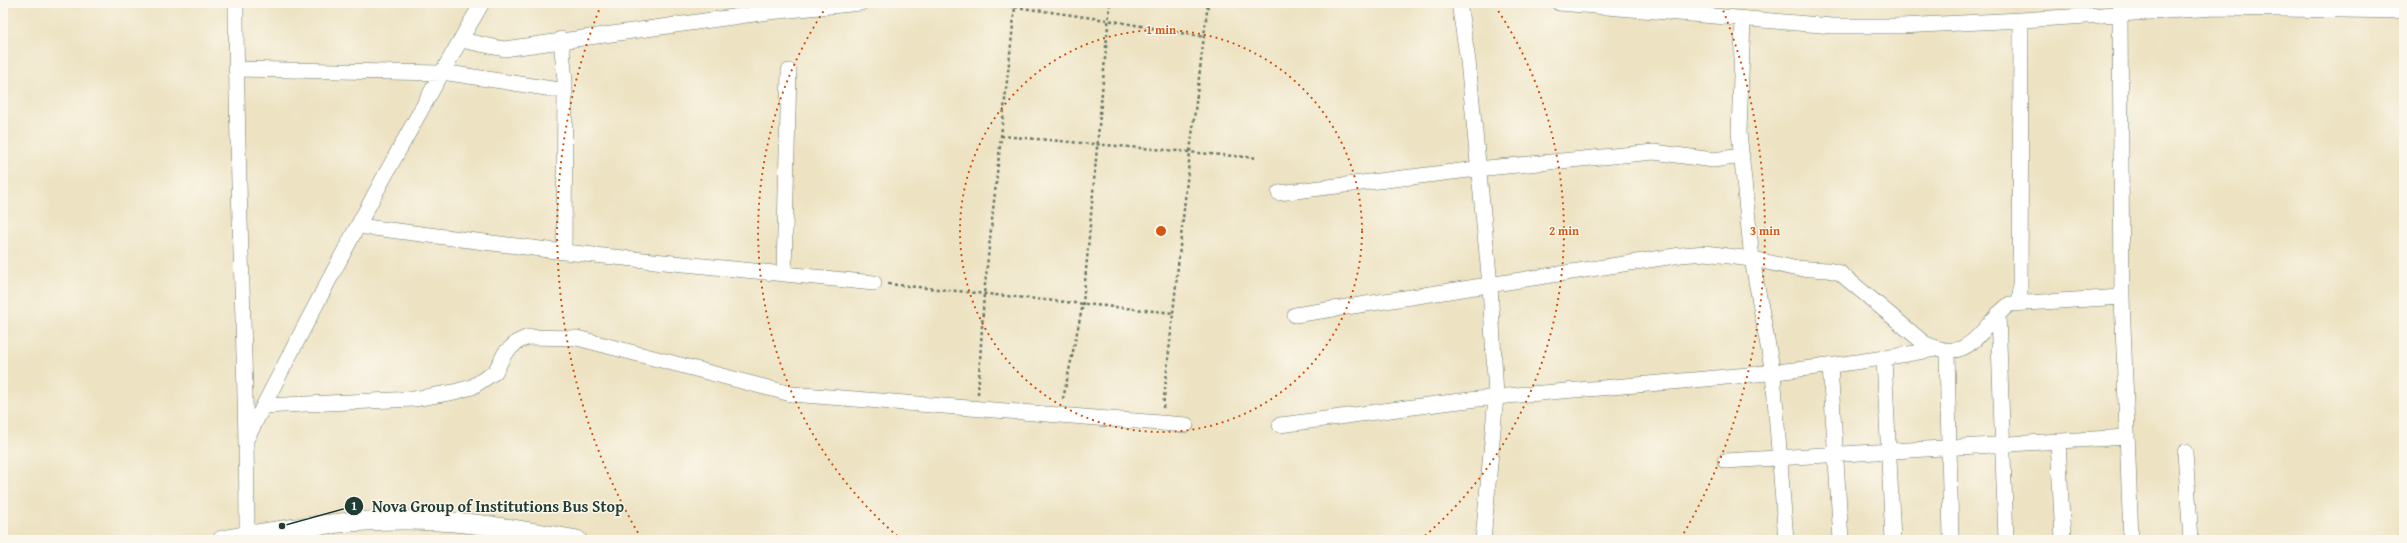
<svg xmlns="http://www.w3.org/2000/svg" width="2407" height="543" font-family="'Gentium Book Plus',serif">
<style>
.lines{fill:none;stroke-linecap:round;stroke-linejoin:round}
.minor-casing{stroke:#677766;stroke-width:16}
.tertiary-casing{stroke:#677766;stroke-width:20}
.path{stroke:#677766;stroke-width:2.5;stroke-dasharray:3 3;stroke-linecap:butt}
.minor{stroke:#fff;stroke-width:15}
.tertiary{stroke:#fff;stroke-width:19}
.ring{fill:none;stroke:#d45610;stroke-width:2;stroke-dasharray:2 4}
.centre{fill:#d45610;stroke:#fbf7ec;stroke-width:2}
.ring-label{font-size:12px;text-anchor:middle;font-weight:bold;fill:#d45610;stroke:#fbf7ec;stroke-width:3;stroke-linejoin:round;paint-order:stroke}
.leader{fill:none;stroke:#1f3d34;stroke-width:1.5}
.callout-dot{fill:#1f3d34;stroke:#fbf7ec;stroke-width:1.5}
.mark-label{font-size:12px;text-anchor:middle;font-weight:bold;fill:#fff}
.callout-label{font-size:16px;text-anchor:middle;font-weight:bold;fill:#1f3d34;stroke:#fbf7ec;stroke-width:3;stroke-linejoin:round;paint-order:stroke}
</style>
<rect width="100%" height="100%" fill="#fbf7ec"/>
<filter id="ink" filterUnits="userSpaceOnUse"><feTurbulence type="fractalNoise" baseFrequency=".025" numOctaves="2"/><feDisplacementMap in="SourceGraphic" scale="8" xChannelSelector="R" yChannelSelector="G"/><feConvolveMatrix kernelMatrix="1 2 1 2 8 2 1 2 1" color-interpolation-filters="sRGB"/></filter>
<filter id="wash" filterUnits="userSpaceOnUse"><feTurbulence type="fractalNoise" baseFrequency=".012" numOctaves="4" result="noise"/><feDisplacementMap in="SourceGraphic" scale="16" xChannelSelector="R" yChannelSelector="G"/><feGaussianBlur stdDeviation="0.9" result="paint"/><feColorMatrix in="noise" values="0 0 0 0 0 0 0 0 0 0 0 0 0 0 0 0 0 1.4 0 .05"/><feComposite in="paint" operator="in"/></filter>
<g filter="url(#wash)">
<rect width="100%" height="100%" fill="#ede3c3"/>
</g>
<g filter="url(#ink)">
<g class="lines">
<g class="minor-casing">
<path id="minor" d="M236,3C236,181 247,358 247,535
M1459,3L1468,61L1490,285L1496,397L1483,540
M1559,3L1832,26H1901L2021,20L2215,8L2404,11
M2122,3L2120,15L2122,297L2131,540
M1743,19L1739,132L1752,259L1773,373L1786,540
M561,39L565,81L564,252
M461,40L504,49L769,12L861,3
M236,69L442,73
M442,72L565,91
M1279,193L1477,169L1654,152L1713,160L1742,156
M358,226L564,252L874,283
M784,273L789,71
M2020,303L2021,20
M1998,314L2006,540
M1295,315L1681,255L1706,253L1758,260L1793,268L1828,270L1840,273L1924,343C1972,367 1978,327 2010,304L2122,297
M1947,351L1951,540
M1884,359L1893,540
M1830,366L1841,540
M263,406L414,399L454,392L472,387L495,372L505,353L517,342L528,337L577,338L791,394L1186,425
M1280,425C1352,416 1425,404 1497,397C1644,383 1791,376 1936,349
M247,438C322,291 399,145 482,3
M2058,441L2063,540
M2185,452L2191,540
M1725,461L2127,437"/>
</g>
<g class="tertiary-casing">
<path id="tertiary" d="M222,540C292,527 364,517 436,521C483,523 531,532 577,540"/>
</g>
<path class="path" d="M1015,7L1107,20L1204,37
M1001,136L1258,158
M888,284L1174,313
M978,394L984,294L1015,7L998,3
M1063,399L1083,304L1110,3
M1163,408L1190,152L1208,3"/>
<use href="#minor" class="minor"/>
<use href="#tertiary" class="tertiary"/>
</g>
</g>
<g class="ring">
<circle cx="1161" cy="231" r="201"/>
<path d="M902 540A403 403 0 0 1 827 6M1495 6A403 403 0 0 1 1420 540"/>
<path d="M641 538A604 604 0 0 1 601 5M1721 5A604 604 0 0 1 1681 538"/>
</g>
<circle cx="1161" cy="231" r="6" class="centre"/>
<g class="ring-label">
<text x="1161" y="34">1 min</text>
<text x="1564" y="235">2 min</text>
<text x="1765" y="235">3 min</text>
</g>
<path class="leader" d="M282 526L354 506"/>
<g class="callout-dot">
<circle cx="282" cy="526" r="4"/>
<circle cx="354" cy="506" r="10"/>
</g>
<g class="mark-label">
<text x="354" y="510">1</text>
</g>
<g class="callout-label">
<text x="498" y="512">Nova Group of Institutions Bus Stop</text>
</g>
<rect width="2407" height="543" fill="none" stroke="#fbf7ec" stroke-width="16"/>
</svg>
